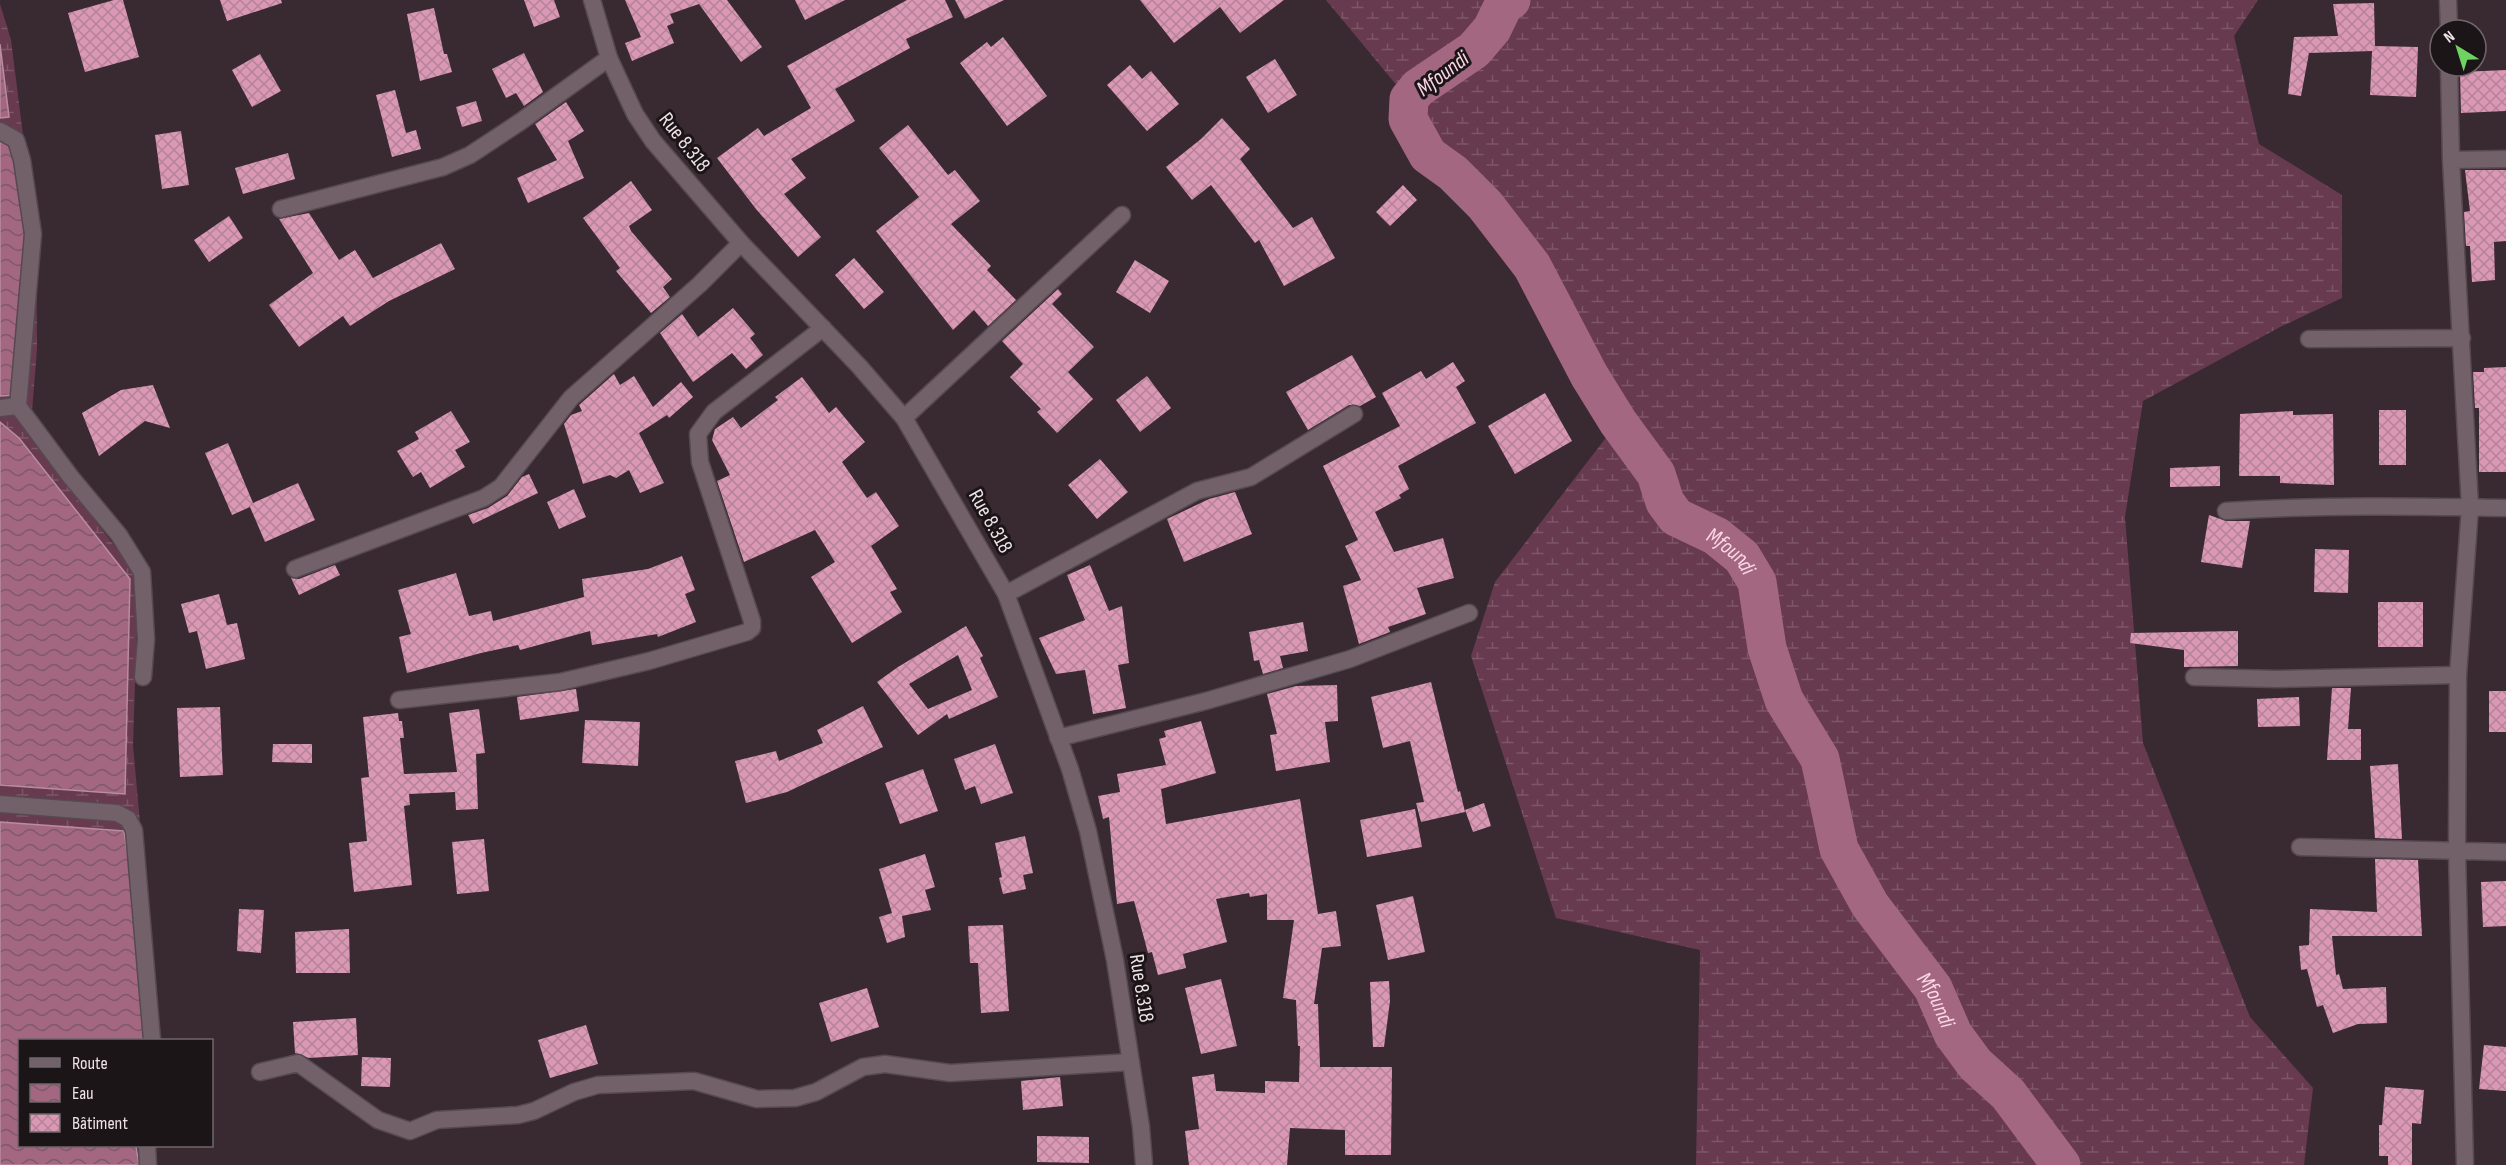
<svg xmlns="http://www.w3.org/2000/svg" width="2506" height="1165" font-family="'Sofia Sans Condensed',sans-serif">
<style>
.wetland{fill:url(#wetland-marsh)}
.water{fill:url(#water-waves);stroke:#ba8ca0;stroke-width:1.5}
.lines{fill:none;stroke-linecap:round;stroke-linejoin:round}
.river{stroke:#a36782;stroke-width:39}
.building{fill:url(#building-cross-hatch);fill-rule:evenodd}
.minor-casing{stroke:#56494f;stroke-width:19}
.secondary-casing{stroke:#56494f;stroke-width:19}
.minor{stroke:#726168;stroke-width:16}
.secondary{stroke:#726168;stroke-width:16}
.labels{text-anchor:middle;stroke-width:6;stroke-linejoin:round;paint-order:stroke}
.street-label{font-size:21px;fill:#eee3e7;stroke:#1c1518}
.water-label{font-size:22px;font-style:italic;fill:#fcd6e5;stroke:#1c1518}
</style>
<defs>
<pattern id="wetland-marsh" width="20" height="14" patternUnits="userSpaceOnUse" patternTransform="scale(1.5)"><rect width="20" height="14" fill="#673a4f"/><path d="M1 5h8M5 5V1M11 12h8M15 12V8" fill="none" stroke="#7d5668"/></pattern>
<pattern id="water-waves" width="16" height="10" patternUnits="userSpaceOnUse" patternTransform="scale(1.5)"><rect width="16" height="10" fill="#a36782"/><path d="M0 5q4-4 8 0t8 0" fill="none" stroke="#7e596a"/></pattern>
<pattern id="building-cross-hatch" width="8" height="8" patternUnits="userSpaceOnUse" patternTransform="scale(1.5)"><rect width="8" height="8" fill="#da98b5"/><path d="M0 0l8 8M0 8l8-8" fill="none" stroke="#b58399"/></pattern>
</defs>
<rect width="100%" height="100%" fill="#392a31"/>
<path class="wetland" d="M1326,0H2258L2234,36L2259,144L2342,195V298L2282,326L2143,401L2125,517L2143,743L2250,1017L2313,1088L2304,1165H1696L1700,950L1556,918L1471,656L1495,582L1618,422C1573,349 1542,269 1485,205C1454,169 1408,152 1408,99Z
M0,4L11,40L36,238L37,349L30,436L133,570L138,587L133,746L160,1040H147L124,831L0,822V785L125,793L130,580L19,438L0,422V396L14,395L0,136V118L9,117L0,44Z"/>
<path class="water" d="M0,44L9,117L0,118Z
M0,136L15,144L29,231L14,395L0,396Z
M0,422L19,438L130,579L125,794L0,785Z
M0,822L124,831L139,932L147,1040H20V1146H136L139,1165H0Z"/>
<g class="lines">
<path class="river" id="s1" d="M1511,0L1504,4L1492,29L1474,50L1418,88L1409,99L1408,119L1428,155L1453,173L1485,205L1532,266L1589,375L1618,422L1656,474L1665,502L1676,517L1716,536L1742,557L1757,582L1767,648L1784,700L1820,759L1839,849L1870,905L1933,988L1953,1034L1975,1064L2008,1094L2061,1165"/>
</g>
<path class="building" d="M114,0H123L139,57L85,72L68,13Z
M220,0H281L282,3L227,21Z
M524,0H554L560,17L534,27Z
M625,0H727L762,47L741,62L699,4L670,14L674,23L667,26L674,43L632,61L625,43L641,37Z
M795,0H845L805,20Z
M907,0H945L953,17L906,39L910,48L835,89L855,121L791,159L806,178L784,194L821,237L798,257L756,209L717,158L758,128L764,136L811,108L787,66Z
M955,0H1004L965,19Z
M1140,0H1284L1240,33L1220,7L1174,43Z
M2374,3L2375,46L2418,47L2416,97L2370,95L2372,51L2309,53L2301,96L2288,94L2294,37L2338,36L2333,4Z
M434,8L444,54H447L452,72L420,81L407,14Z
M1003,37L1047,96L1007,126L960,63L987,42L991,47Z
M524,53L543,92L524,106L516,93L506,98L492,69Z
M260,54L281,91L252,107L232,70Z
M1275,59L1297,95L1268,113L1246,77Z
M1130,65L1142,79L1151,71L1179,104L1147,131L1107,85Z
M2506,70V111L2461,113L2460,72Z
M395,90L406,133L416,130L421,149L392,157L376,95Z
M476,101L482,121L462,127L456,107Z
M566,102L584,131L568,141L584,178L528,203L517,178L557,160L535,124Z
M1222,118L1250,149L1240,159L1293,228L1312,217L1335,258L1284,286L1259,240L1255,243L1211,185L1192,200L1166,167L1201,139Z
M908,125L948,175L955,170L980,201L951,224L991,266L987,270L1016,300L988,326L974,310L953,330L876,231L919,197L879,148Z
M181,131L189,185L162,189L155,135Z
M288,153L295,179L243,194L235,168Z
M2465,170H2506V241L2494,242L2495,280L2472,282L2470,246H2466L2464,212L2470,211Z
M631,181L652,210L629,226L631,231L672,279L663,287L670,297L651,313L616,271L620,268L583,218Z
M1403,185L1417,200L1390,226L1376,212Z
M309,213L339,260L355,250L373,278L441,243L455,269L389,301L350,326L343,316L299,347L269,305L313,273L279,219Z
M229,216L243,238L209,262L194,240Z
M854,258L884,292L864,309L835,275Z
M1135,260L1169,281L1150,313L1116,292Z
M1058,289L1062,294L1052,304L1094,347L1068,372L1093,399L1057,433L1037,412L1041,409L1010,377L1023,364L1002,341Z
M733,308L755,334L750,338L763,355L746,369L732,353L693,382L660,333L682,314L698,337Z
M1352,355L1376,397L1360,406L1349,405L1308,430L1286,392Z
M1453,362L1465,381L1456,387L1476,423L1398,466L1409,489L1399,495L1401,498L1375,512L1394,552L1443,538L1454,578L1417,588L1426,614L1388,627L1390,632L1359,644L1343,586L1361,580L1345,546L1358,540L1323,466L1400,426L1382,393L1421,371L1426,379Z
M2506,367V472H2479V408H2475L2473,372H2484V368Z
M614,374L620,385L634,376L653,407L681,382L693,397L669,418L667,415L639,433L664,483L640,493L629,470L616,478L610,475L583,484L564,424L571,415L582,411L579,405Z
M1147,376L1171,408L1140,432L1116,400Z
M802,377L829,413L836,407L865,442L842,462L867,498L876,492L899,526L871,546L897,589L890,592L902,612L852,643L811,577L835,562L815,530L744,562L717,481L730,475L712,440L715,429L733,417L741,428L778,400L775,397Z
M153,385L170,428L145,421L99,456L82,413L121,390Z
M1545,393L1572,441L1515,474L1488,426Z
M2379,410H2406V465H2379Z
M451,411L470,442L455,450L465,467L430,488L421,472L413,477L397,451L419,439L415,432Z
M2293,411V415L2333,414L2334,485L2280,483V476H2239L2240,414Z
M228,443L253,503L298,483L315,520L265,542L250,507L232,515L205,453Z
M1100,459L1128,492L1097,519L1068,485Z
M2220,466V486L2170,487V468Z
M529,474L538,493L473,524L468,515L488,508L507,496L522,477Z
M574,489L586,517L559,529L547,502Z
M1235,492L1252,534L1184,562L1167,519L1209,499Z
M2209,515L2226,521H2250L2242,568L2201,562Z
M2315,549L2349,550L2348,593L2314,592Z
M682,556L695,590L685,594L696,622L658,637L657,634L592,645L590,631L520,650L518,645L481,653L407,673L399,637L411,634L398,590L456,573L469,616L491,611L493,621L584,597L582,579L648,569Z
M335,565L340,575L299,595L291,578L299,579Z
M1090,565L1109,611L1122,606L1129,663L1118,665L1126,708L1093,714L1085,670L1056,674L1039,638L1085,620L1067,575Z
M219,594L227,625L237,623L245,659L206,669L197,631L189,633L181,604Z
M2378,602H2423V647H2378Z
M1303,622L1308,651L1280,656L1283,668L1263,674L1259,660L1254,661L1249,632Z
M966,626L983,656L980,658L998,697L949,719L947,714L918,735L877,682L898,667ZM958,655L972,690L928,709L909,684Z
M2238,631V666L2184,667V650L2130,643L2131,633Z
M1431,682L1458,792L1460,791L1465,812L1421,822L1416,803L1424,802L1410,741L1383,748L1371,697Z
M1337,685L1338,721L1325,722L1330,762L1276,771L1270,735L1277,734L1267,694L1296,686Z
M2332,688H2351L2348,729H2361V760H2327Z
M576,689L579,711L520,720L517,697Z
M2489,691H2506V732H2489Z
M2299,697L2300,726L2258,727L2257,699Z
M863,706L883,747L787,792L746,803L735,761L776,751L779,761L823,743L817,730Z
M220,707L223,775L180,777L177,708Z
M479,709L485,753L476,754L478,809L456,810L455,792L409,794L410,805L404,806L412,885L354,892L349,843L367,841L361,778L369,777L363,717L398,713L399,721H402L404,738H400L404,774L457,772L449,713Z
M585,720L640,722L638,766L582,763Z
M1201,721L1216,773L1161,789L1166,824L1300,799L1318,914L1336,911L1341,946L1322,948L1314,1004H1318L1320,1067H1392L1391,1155H1345V1130L1290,1128L1287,1165H1189L1185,1131L1199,1129L1192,1077L1214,1074L1216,1091L1265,1093V1081L1299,1082L1300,1046H1298L1296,1000L1283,998L1294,920H1267V894L1250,897L1249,893L1216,899L1227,942L1183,954L1186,968L1158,975L1152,952L1148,953L1134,901L1117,904L1109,817L1103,819L1098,796L1120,792L1117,774L1166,765L1159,739L1166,737L1164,731Z
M273,744H312V763L272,762Z
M995,744L1013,793L981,804L975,786L965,790L954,759Z
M2398,764L2402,839L2375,838L2370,766Z
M923,769L938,811L900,824L885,783Z
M1484,803L1491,826L1473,832L1465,810Z
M1415,809L1422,847L1367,857L1360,820Z
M1025,836L1033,873L1023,875L1026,889L1003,894L999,878L1002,877L995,843Z
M484,839L489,891L457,894L452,842Z
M925,854L935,887L925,890L931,910L902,916L905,937L887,943L879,917L892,913L879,869Z
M2375,859L2418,860L2422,936H2332L2336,975L2339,974L2343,989L2386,987L2387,1023L2358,1024L2333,1033L2323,1005L2317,1007L2307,969L2301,970L2299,946L2309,945L2310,909L2377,912Z
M2506,881V926L2483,927L2481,882Z
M1413,896L1425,952L1388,960L1376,905Z
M239,909L264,910L261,953L237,951Z
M1003,925L1009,1011L981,1013L978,963H970L968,926Z
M349,929L350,973H296L295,932Z
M1221,979L1237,1046L1201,1054L1185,988Z
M1389,981L1390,1001L1384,1047H1373L1370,982Z
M867,988L879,1027L831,1042L819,1003Z
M356,1018L358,1055L309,1058L295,1053L293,1022Z
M586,1025L598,1064L550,1078L538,1040Z
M2484,1045L2506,1047V1091L2479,1089Z
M362,1057L391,1058L390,1087L361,1086Z
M1060,1077L1063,1106L1023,1110L1021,1081Z
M2385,1087L2424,1090L2421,1124L2412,1123V1165H2388V1156H2379V1125H2382Z
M1037,1136L1089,1137V1163L1037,1162Z"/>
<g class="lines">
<g class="minor-casing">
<path id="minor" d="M2448,0L2449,30
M2449,66L2451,160L2470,507L2458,675L2457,852L2465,1165
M0,131L16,140L22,160L33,234L18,406L70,476L119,535L142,572L146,639L143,677
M2451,160L2506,159
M281,209L443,167L470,155L520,122L609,58
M2309,339L2462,338
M0,408L18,406
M904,418L1122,215
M2226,511C2320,505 2412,506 2506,508
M295,569L484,498L501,487L571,398L700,284L741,243
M1006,594L1197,491L1251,477L1354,414
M2194,677L2277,679L2458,675
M399,700L560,682L649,661L747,632L752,628V621L700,462L698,434L714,412L823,328
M1058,738L1206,701L1350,659L1469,613
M0,804L117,813L128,819L134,830L152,1040
M2300,847L2506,852
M260,1072L298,1063L378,1120L410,1131L437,1120L518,1115L534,1111L574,1092L598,1085L694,1081L757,1099L795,1098L816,1092L863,1067L885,1064L950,1073L1131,1062
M147,1146L148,1165"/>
</g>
<g class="secondary-casing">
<path id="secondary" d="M592,0L609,58L635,114L653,141L741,243L859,366L904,418L1006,594L1070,769L1088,831L1115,960L1141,1127L1144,1165"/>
</g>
<use href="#minor" class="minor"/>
<use href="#secondary" class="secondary"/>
</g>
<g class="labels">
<g class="street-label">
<text transform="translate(685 142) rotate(52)" y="7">Rue 8.318</text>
<text transform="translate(991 521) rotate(61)" y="7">Rue 8.318</text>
<text transform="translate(1142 988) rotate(81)" y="7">Rue 8.318</text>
</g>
<g class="water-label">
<text transform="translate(1442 73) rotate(-37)" y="8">Mfoundi</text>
<text dy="8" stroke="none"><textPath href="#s1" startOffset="716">Mfoundi</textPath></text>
<text dy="8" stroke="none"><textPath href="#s1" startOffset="1220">Mfoundi</textPath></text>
</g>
</g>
<rect x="18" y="1039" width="195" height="108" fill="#1c1518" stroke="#70676b" stroke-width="1.5"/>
<rect x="30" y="1058" width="30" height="9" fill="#726168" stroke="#70676b" stroke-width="1.5"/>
<text x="72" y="1069" font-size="18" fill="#eee3e7">Route</text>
<rect x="30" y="1084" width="30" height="18" fill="url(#water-waves)" stroke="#70676b" stroke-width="1.5"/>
<text x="72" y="1099" font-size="18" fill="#eee3e7">Eau</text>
<rect x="30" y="1114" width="30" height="18" fill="url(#building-cross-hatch)" stroke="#70676b" stroke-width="1.5"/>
<text x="72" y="1129" font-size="18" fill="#eee3e7">Bâtiment</text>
<g transform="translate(2458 48) rotate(322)"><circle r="28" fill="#1c1518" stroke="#70676b" stroke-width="1.5"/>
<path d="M0-4.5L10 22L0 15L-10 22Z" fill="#6ed361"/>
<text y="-9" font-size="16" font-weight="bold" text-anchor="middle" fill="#eee3e7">N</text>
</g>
</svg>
